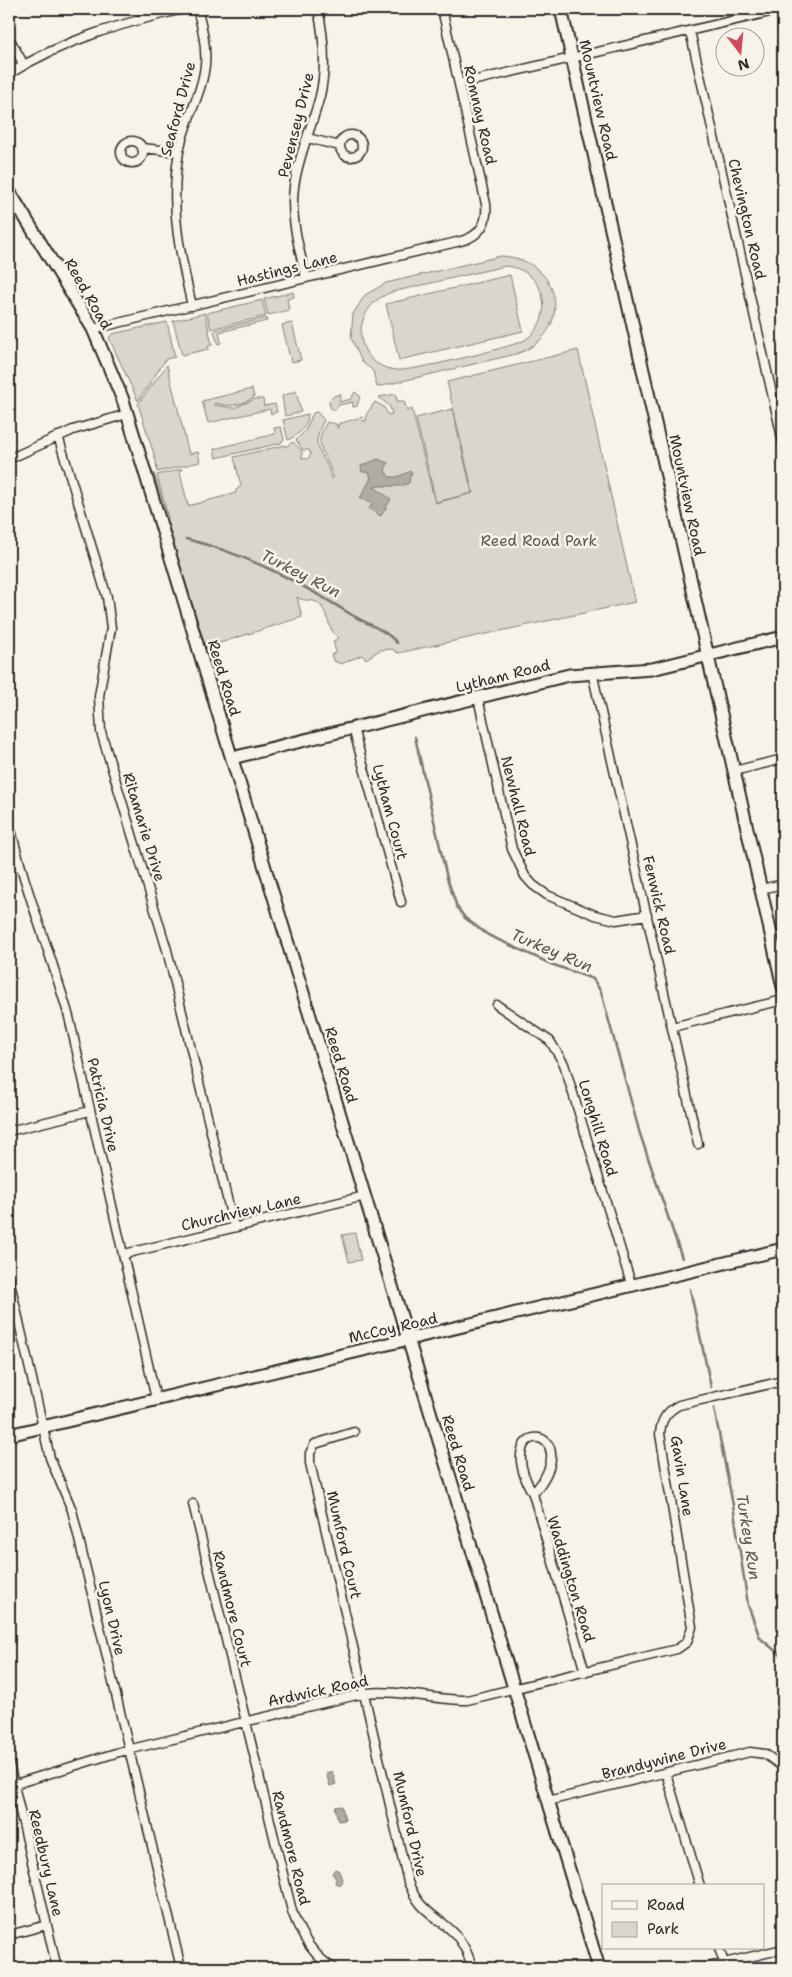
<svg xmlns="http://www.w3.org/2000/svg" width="792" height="1977" font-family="'Shantell Sans',sans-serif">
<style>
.green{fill:#dad6cc;stroke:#82807c;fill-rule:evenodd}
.water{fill:#afaca4;stroke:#7a7874}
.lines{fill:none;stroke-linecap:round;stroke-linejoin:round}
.stream{stroke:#7a7874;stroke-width:2.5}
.street-casing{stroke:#2b2b2b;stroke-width:11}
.secondary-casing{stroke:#2b2b2b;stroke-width:15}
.street{stroke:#f7f3e8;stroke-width:8}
.secondary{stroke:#f7f3e8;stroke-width:11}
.labels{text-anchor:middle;stroke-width:5;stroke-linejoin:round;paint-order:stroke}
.street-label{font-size:15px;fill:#2b2b2b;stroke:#f7f3e8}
.park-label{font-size:15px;fill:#575653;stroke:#f7f3e8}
.water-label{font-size:16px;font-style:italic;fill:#53524f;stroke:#f7f3e8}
</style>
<rect width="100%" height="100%" fill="#f7f3e8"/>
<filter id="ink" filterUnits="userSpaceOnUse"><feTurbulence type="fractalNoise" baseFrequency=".02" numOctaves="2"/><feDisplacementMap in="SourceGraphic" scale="10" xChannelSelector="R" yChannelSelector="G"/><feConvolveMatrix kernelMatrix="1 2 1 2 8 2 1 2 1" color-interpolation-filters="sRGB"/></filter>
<g filter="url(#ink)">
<path class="green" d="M501,256C563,259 576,334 516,354L377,387L373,371L362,362L351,338L353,314L365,295L386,283ZM505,266C546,269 558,320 523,341C507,348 411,372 396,370C351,365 349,307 392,292Z
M510,275L523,331L399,360L386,304Z
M293,292L294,297L287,299L289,310L268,315L264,299Z
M262,300L266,316L211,329L207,313Z
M205,313L212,345L208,346L209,349L182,355L173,321Z
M266,318L267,321L219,332L221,343L218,344L214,332L216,330Z
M167,322L175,357L166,359L138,401L109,338L112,334Z
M292,323L301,360L291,362L282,325Z
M578,350L635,602L398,653L392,649L380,650L366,659L362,655L341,664L334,661L331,655L336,652L333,641L339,638C328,631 329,617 322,607C316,597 305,603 297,597L302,617L207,647L206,649L152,473H154L168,518L157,475L182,469L180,472L188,506L236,493V490L241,486L234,457L285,445V447L293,442L302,451V458L307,459L311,455L309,450H303L296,440L305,431L313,413L317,412L324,420C307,453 326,449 331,479H333C329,453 310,448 327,422L336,424L338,428V424L362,417L363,421H366V415L375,402L384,407L388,415L392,414L390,407L379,397L396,394L397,401H404L407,411L412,409L435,503L473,493L447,382Z
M167,365L189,454L198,452L200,462L157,472L156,461L138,404Z
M252,389L254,397C240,406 230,407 215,403L214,405L234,408L255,399H263L264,406L275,404L277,412L271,414L270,409L208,423L202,401Z
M296,391L301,412L285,416L282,396Z
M355,392L360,396L357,406L353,407V402L339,405L334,411L330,407L329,401L334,396L341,394L339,402L351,399Z
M452,409L472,493L436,502L416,418Z
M308,414C308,426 299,435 288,440L283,420Z
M281,427L284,439L281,443L216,458L214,449L275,434L274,428Z
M355,1233L361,1260L349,1262L342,1235Z"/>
<path class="water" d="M378,459L388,463L385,470L389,477H397L411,471L412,474L410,475L409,483C396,489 387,484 374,487L391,499L381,516L369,509L373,503L360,498L371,478L369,472H362L361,466Z
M332,1771L336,1784L330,1786L326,1773Z
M342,1806L345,1820L338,1821L335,1807Z
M335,1869L339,1871L343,1882L340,1885L335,1883L336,1879L332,1873Z"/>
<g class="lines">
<path class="stream" d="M186,539C247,554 299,582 352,615C367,624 386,630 397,643
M415,737L447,878L457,907L465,918L488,935L551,964L593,979L601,992L640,1134L682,1258
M690,1289L711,1387
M714,1408L733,1505L748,1605L760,1638L783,1657"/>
<g class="street-casing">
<path id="street" d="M9,12L11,9
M690,31L783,442
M9,38L24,65
M9,74C63,40 122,23 184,9
M459,84L783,9
M340 146a11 11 0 1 1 22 0a11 11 0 1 1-22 0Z
M307,138L340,146
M121 152a11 11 0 1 1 22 0a11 11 0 1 1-22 0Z
M142,148L179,152
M306,278C299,248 290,218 294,187C298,156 312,127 320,96C327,67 324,37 318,9
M192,306C180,254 169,206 179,152C184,122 202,95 205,65C207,46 202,26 197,9
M93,329L461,241C480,236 488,223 486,204L442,9
M58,436L107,597L111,628L99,696L101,732L167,950L234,1227
M9,459L73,430L127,414
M592,672L698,1144
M478,698L512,849L525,876L533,885L547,895L595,915L616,920L647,915
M353,728L401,902
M734,771L783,759
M9,821C24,888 50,951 69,1017L156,1399
M9,868L19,866
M761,889L783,884
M497,1005L550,1041L564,1064L632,1287
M672,1027L783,1000
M9,1131L90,1111
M124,1254L365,1196
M9,1278L50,1458L72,1510L181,1968
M354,1432L315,1444L310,1453V1463L408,1882C420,1911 430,1911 452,1931C463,1941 468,1955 473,1968
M533,1494C591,1425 487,1413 533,1494L585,1672
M193,1504L292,1911C300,1934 312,1955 333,1968
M9,1764L57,1968
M666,1773L700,1886
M9,1786L119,1752L365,1693C399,1689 432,1700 467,1700L677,1649L687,1642L692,1627L660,1434C661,1420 666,1412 679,1405L783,1381
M548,1801L750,1752L765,1754L783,1767
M9,1935L47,1925
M719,1948L724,1963
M703,1968L783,1949"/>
</g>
<g class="secondary-casing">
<path id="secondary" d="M561,9L783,987
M9,191L93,329L123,400L599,1968
M232,758L569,675L652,669L783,637
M9,1435L783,1249"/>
</g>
<use href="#street" class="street"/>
<use href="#secondary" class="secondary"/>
</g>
</g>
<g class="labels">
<g class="street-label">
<text transform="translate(598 100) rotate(77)" y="5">Mountview Road</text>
<text transform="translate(178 109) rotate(-75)" y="5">Seaford Drive</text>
<text transform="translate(480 115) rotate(77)" y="5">Romnay Road</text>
<text transform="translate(296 125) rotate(-76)" y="5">Pevensey Drive</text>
<text transform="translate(747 219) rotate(77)" y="5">Chevington Road</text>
<text transform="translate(287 269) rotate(-14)" y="5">Hastings Lane</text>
<text transform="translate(88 294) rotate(60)" y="5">Reed Road</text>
<text transform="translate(687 495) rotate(78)" y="5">Mountview Road</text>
<text transform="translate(503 676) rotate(-14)" y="5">Lytham Road</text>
<text transform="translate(224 678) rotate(73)" y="5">Reed Road</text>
<text transform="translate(518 806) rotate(76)" y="5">Newhall Road</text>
<text transform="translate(390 812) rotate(75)" y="5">Lytham Court</text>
<text transform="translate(144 827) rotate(73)" y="5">Ritamarie Drive</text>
<text transform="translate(659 905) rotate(77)" y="5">Fenwick Road</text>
<text transform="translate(341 1065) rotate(73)" y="5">Reed Road</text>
<text transform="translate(103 1105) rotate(77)" y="5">Patricia Drive</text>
<text transform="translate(598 1128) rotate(73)" y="5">Longhill Road</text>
<text transform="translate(241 1212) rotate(-13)" y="5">Churchview Lane</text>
<text transform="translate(393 1328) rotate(-13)" y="5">McCoy Road</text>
<text transform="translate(458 1453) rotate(73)" y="5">Reed Road</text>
<text transform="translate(682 1476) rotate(81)" y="5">Gavin Lane</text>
<text transform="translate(344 1545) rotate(77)" y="5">Mumford Court</text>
<text transform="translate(571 1579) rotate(73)" y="5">Waddington Road</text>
<text transform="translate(232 1609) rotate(76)" y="5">Randmore Court</text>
<text transform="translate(112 1618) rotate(77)" y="5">Lyon Drive</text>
<text transform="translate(318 1691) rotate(-12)" y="5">Ardwick Road</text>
<text transform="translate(664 1759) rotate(-14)" y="5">Brandywine Drive</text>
<text transform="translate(410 1824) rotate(77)" y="5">Mumford Drive</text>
<text transform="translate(291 1848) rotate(76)" y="5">Randmore Road</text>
<text transform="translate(46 1863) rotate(77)" y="5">Reedbury Lane</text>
</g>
<g class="park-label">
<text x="539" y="546">Reed Road Park</text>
</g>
<g class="water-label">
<text transform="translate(301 573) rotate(27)" y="6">Turkey Run</text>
<text transform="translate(552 950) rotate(23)" y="6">Turkey Run</text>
<text transform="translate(749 1537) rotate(81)" y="6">Turkey Run</text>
</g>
</g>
<rect width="792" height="1977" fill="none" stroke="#f7f3e8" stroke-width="30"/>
<rect x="15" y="15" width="762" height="1947" fill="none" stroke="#2b2b2b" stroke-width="2" filter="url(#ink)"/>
<rect x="602" y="1884" width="162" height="65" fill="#f7f3e8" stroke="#a5a39c"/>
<rect x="612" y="1901" width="25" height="8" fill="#f7f3e8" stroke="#a5a39c"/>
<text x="647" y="1910" font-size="15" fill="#2b2b2b">Road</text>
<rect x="612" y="1922" width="25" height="15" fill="#dad6cc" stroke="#a5a39c"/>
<text x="647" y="1934" font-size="15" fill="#2b2b2b">Park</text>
<g transform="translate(740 52) rotate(164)"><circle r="24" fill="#f7f3e8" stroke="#a5a39c"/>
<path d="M0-4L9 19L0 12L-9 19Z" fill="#d1495b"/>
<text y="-8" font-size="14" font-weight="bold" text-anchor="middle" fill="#2b2b2b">N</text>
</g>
</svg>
